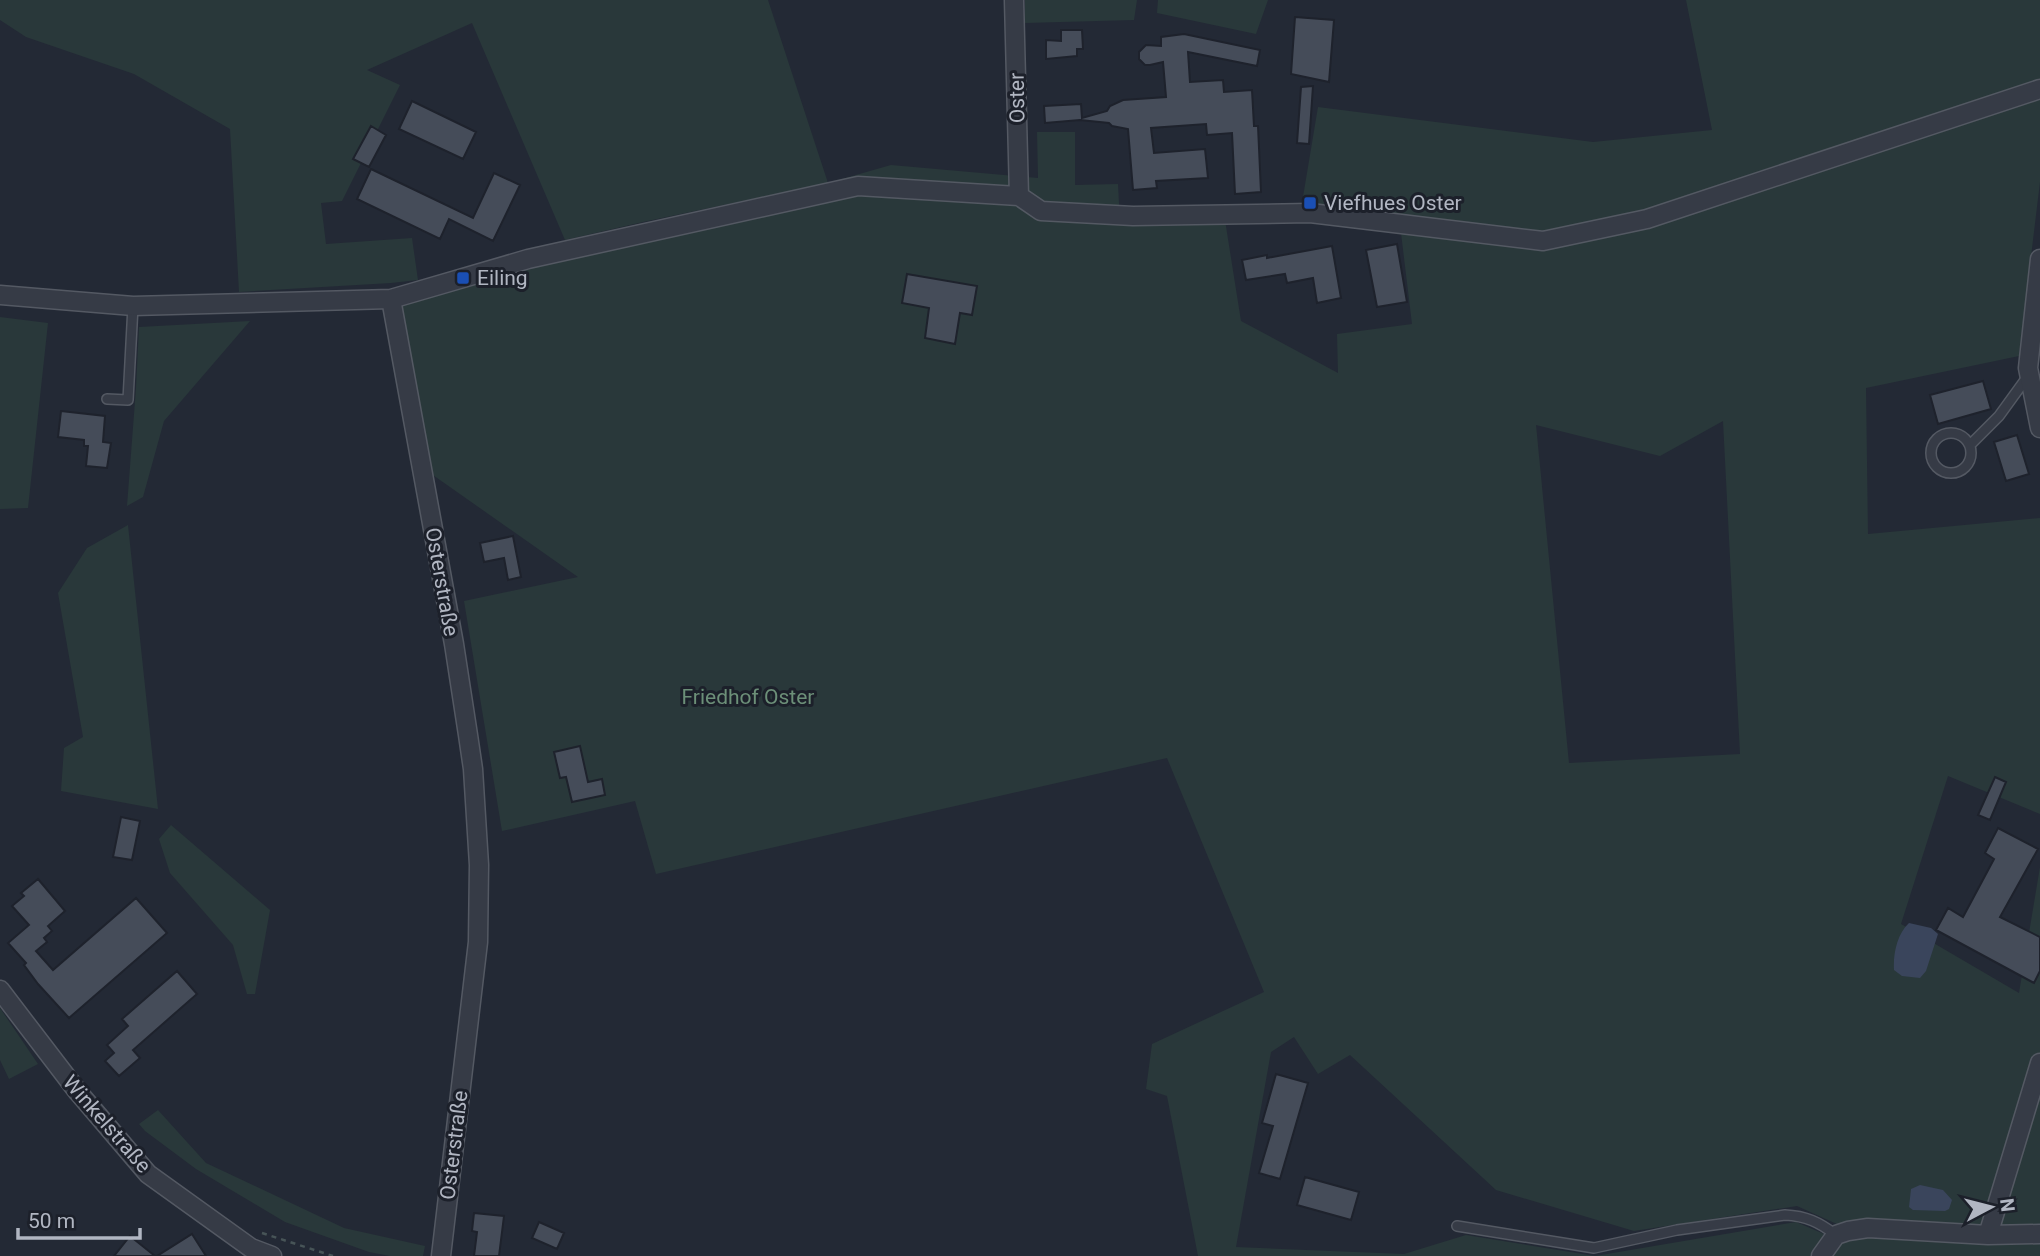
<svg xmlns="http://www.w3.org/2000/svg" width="2040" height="1256" font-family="Roboto,sans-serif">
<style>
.green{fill:#29383a;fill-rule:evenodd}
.water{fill:#3a455c}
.building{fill:#454c59;stroke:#1e222c;stroke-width:2}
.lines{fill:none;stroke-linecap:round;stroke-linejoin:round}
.lane-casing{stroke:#545963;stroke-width:12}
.street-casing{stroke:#545963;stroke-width:21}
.path{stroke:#475457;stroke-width:2.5;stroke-dasharray:5 5;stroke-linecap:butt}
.lane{stroke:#363b46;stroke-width:9}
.street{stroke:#363b46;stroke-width:18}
.transit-dot{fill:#1a4fb4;stroke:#1c202a;stroke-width:2.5}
.labels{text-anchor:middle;stroke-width:6;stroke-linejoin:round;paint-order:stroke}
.street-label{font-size:21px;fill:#b1b6c2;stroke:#1c202a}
.poi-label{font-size:21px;fill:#b1b6c2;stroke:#1c202a;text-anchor:start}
.park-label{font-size:21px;fill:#6c8f78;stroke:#1c202a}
</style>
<rect width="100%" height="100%" fill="#232935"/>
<path class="green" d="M0,0H768L828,183L891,165L1038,178L1037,132H1075V185L1118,184L1120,223L1225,220L1241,321L1338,373L1337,334L1412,324L1401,233L1489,240L1538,248L1657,226L2040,96V182L2019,356L1866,388L1868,534L2040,518V814L1948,776L1901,924L2019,993L2040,867V1256H1831L1842,1243L1864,1237L1980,1244L2022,1242L1999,1227L1868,1221L1839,1225L1797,1206L1634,1231L1496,1190L1350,1055L1318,1074L1294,1037L1271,1052L1236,1247L1404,1254L1466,1235L1595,1256L1796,1222L1824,1234L1813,1256H1198L1167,1096L1146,1089L1152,1044L1264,992L1167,758L656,874L635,801L502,831L464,601L578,577L430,473L400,304L530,267L833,199L828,183L643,222L565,240L472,23L367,70L400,85L342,201L321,203L326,244L412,238L418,280L391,283L239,292L230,129L134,74L26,37L0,20ZM1723,421L1740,754L1569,763L1536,425L1660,456Z
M1025,0H1137L1134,20L1025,23Z
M1158,0H1268L1256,34L1157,13Z
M1686,0H2040V84L1644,211L1541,231L1302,203L1318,107L1593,142L1712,130Z
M0,317L48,323L28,508L0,509Z
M250,321L164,421L143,497L127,506L136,388L139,327Z
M128,525L158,809L61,791L64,748L83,737L58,593L87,548Z
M171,825L270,910L255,994H247L233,945L170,873L159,839Z
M0,1008L38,1064L9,1079L0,1060Z
M158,1110L206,1163L344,1228L425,1246L423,1256H390L369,1252L285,1222L196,1169L145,1131L139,1124Z"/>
<path class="water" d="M1909,923L1931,928L1938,934L1926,971L1920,978L1902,976L1894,970C1893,954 1897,934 1909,923Z
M1920,1185L1943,1190L1952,1200L1949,1209L1945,1211L1913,1210L1909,1207L1911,1189Z"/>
<path class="building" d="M1295,17L1334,20L1329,82L1291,74Z
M1061,30H1082L1083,49H1077V56L1046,59V40L1061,41Z
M1184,34L1260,50L1257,66L1188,52L1190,82L1223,80L1224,92L1252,90L1254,126H1258L1261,192L1235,194L1232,133L1207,135L1206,124L1151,128L1154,153L1205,149L1208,178L1156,181L1157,188L1133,190L1128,129L1112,126L1109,123L1080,120L1045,123L1044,106L1081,104L1082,118L1107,111L1110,106L1123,100L1166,97L1163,62L1150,65H1145L1139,59V52L1146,45L1161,46V37Z
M1313,86L1309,144L1297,143L1301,87Z
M412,101L476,132L463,159L399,129Z
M371,126L386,135L369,167L353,159Z
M371,169L473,218L494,173L520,185L493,241L449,219L440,239L357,199Z
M1397,244L1407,302L1377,307L1366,250Z
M1332,246L1341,298L1317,303L1313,278L1287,283L1285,274L1246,280L1242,260L1267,255V258Z
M907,274L977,286L972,315L960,313L955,344L925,338L929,308L902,303Z
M1983,381L1991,409L1938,424L1930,395Z
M61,411L105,416L103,442L111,443L107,468L86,466L88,446H84V440L58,437Z
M2017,435L2029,474L2006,481L1994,442Z
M513,536L521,577L508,580L504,558L484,562L480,543Z
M580,746L588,782L602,779L605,795L572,802L566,777L560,778L554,752Z
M1995,777L2006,782L1990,820L1978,815Z
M121,817L140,821L132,860L113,857Z
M1998,828L2038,849L2000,917L2040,937V971L2034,983L1936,930L1948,908L1963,917L1994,859L1985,853Z
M38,879L65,911L48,926L52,931L44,938L47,942L36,951L53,970L136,898L167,933L69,1018L38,984L24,965L26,963L8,943L29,925L12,906L24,896L21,893Z
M177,971L197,994L133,1050L140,1058L119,1076L105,1061L114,1053L107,1045L128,1026L122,1019Z
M1276,1074L1308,1083L1280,1179L1259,1173L1273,1126L1262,1123Z
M1305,1177L1359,1192L1351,1220L1297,1205Z
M474,1213L504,1216L499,1256H474L477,1232L472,1231Z
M539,1222L564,1233L557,1249L532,1238Z
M192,1234L206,1256H157Z
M130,1236L155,1256H114Z"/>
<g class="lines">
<g class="lane-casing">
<path id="lane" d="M107,399L128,400L133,306
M1931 453a20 20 0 1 1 40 0a20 20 0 1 1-40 0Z
M1970,445L1999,416L2028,376
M1457,1226L1594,1248L1677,1230L1785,1215C1806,1216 1819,1222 1836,1235"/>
</g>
<g class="street-casing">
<path id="street" d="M1014,0L1019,196
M2040,259L2028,368L2040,428
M0,295L133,306L391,299L528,259L858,186L1019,196L1041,211L1133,216L1310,213L1543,241L1647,219L2040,89
M391,299L454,644L468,735L473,769L479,865L478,942L441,1256
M0,990L78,1092L148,1174L251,1248L272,1256
M1988,1235L2040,1063
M1821,1256L1836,1235L1848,1231L1868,1228L1988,1235L2040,1234"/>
</g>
<path class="path" d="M262,1233L333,1256"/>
<use href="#lane" class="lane"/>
<use href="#street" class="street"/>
</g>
<g class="transit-dot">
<rect x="1303" y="196" width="14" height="14" rx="3.5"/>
<rect x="456" y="271" width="14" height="14" rx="3.5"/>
</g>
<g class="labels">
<g class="street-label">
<text transform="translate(1017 98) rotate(-91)" y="7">Oster</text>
<text transform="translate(442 582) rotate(80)" y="7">Osterstraße</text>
<text transform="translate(107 1124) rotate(49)" y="7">Winkelstraße</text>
<text transform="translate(454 1145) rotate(-83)" y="7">Osterstraße</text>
</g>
<g class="poi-label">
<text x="1324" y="210">Viefhues Oster</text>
<text x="477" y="285">Eiling</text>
</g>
<g class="park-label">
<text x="748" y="704">Friedhof Oster</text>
</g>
</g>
<g transform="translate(1991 1207) rotate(83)" stroke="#1c202a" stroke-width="5" paint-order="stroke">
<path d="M0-5L12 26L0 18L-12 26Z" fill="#b1b6c2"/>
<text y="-10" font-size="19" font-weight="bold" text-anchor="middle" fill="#b1b6c2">N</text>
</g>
<path d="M18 1228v10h122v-10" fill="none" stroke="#b1b6c2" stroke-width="3.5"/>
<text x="28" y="1228" font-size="21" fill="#b1b6c2" stroke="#1c202a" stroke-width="5" paint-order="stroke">50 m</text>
</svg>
